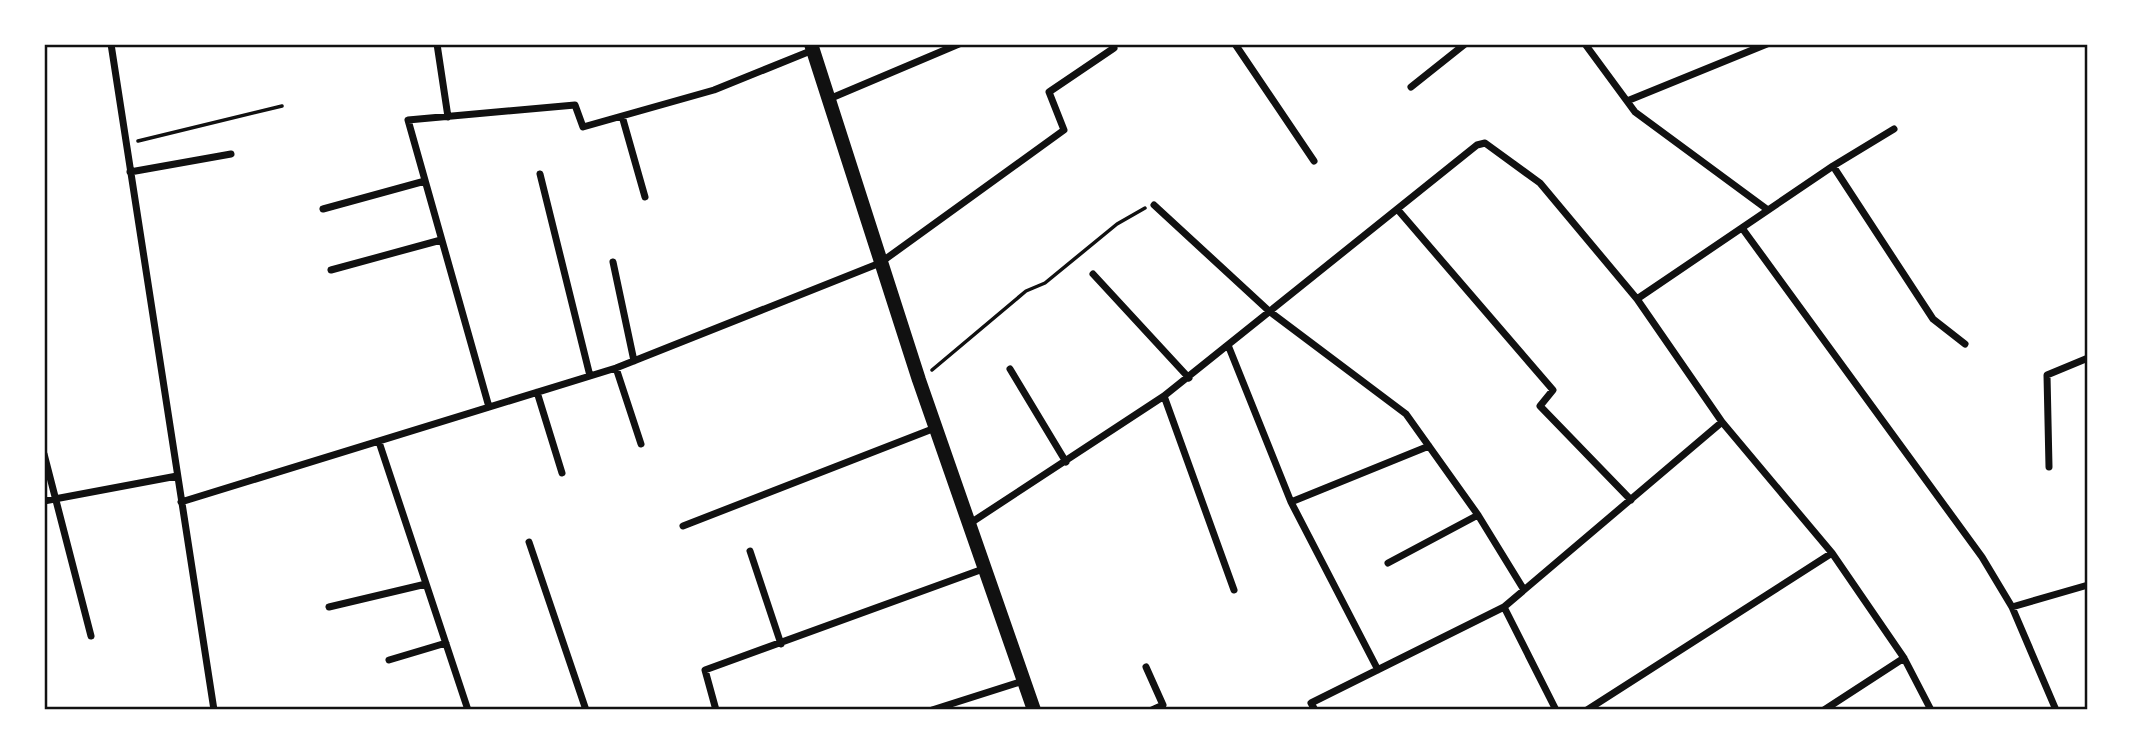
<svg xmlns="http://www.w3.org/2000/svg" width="2132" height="754" font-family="'Nunito Sans',sans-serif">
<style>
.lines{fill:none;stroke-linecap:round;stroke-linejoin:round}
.path{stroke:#111;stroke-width:3.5}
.minor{stroke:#111;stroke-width:7}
.secondary{stroke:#111;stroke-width:14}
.neatline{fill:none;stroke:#111;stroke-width:2.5}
</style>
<rect width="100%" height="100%" fill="#fff"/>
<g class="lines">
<path class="path" d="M138,141L282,106
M932,370L1026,291L1045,283L1117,224L1145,208"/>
<path class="minor" d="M111,44L214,710
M437,44L448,117
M1235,44L1314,161
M1585,44L1635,112L1768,210
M1411,87L1465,44
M829,99L959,44
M1627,101L1767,44
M622,116L645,197
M1833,166L1933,319L1965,344
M130,172L231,154
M540,174L590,376
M1154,205L1269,311L1406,414L1478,515L1524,590
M323,209L425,181
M1398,210L1553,390L1540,406L1631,500
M1742,228L1982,557L2012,607L2056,710
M613,262L634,361
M331,270L441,240
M1093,274L1189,378
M1637,299L1833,166L1894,129
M1228,345L1291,502L1378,670
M616,368L641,444
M1010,369L1066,462
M537,392L562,473
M1164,396L1234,590
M489,407L408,120L575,105L583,127L714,90L813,50
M379,442L468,710
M44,454L91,636
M2049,467L2047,375L2088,358
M44,501L177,476
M181,502L616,368L880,263L1064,130L1049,92L1114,48
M1291,502L1429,446
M969,524L1164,396L1477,145L1485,143L1540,183L1637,299L1722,422L1832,553L1904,658L1931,710
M683,526L935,428
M529,542L586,710
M750,551L781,644
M1388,563L1478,515
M329,607L426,584
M1504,607L1556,710
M2012,607L2088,585
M389,660L446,643
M1146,667L1163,705L1152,710
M716,710L705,670L983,569
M932,710L1023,681
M1315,710L1311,703L1504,607L1722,422
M1587,710L1832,553
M1824,710L1904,658"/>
<path class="secondary" d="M811,44L919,380L1034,710"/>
</g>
<rect width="2132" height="754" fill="none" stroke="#ffffff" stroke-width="91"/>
<rect x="46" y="46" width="2040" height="662" class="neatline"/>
</svg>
